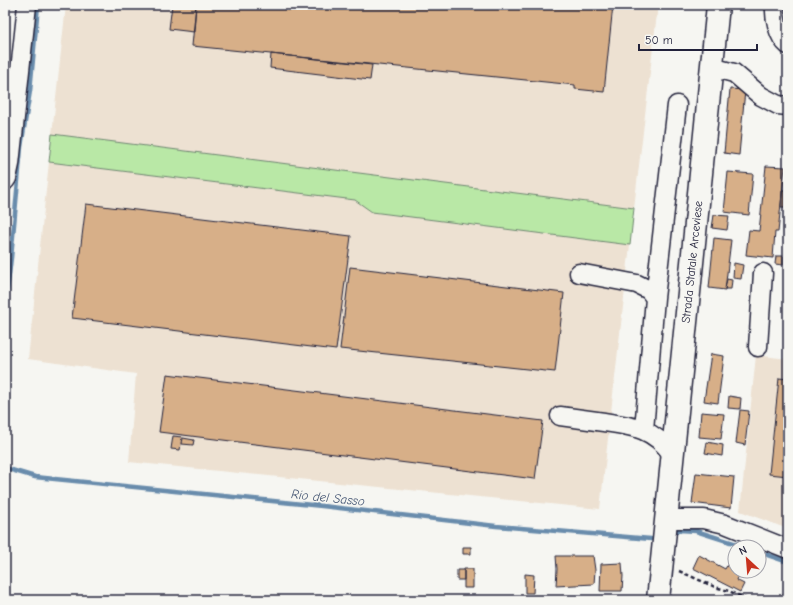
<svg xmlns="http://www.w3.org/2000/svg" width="793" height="605" font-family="'Comic Neue',sans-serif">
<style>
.built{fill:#ede1d2}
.green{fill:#b9e8a6;stroke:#6e8570}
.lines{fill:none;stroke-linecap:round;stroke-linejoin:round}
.stream{stroke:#698cac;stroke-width:4.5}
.building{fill:#d7af88;stroke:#22223b}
.minor-casing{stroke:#22223b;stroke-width:21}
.major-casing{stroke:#22223b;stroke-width:25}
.path{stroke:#22223b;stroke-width:2.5;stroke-dasharray:4 3;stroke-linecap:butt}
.minor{stroke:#f6f6f2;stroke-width:18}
.major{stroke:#f6f6f2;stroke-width:22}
.labels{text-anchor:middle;stroke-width:3;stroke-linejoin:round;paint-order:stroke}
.street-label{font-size:12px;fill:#22223b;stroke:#f6f6f2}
.water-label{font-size:13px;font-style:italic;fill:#465774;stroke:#f6f6f2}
</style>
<rect width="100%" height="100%" fill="#f6f6f2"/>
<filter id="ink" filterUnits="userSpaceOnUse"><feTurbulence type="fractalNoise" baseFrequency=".025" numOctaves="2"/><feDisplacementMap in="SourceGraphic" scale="8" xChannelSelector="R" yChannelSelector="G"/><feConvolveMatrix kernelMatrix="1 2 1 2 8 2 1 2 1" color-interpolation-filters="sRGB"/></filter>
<g filter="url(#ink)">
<path class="built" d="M66,5H658L634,208L52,134Z
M49,162L355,200L372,212L630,245L600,509L129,462L136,374L28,359Z
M756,355L788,359V529L740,511Z"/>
<path class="green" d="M52,134L634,208L630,245L372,212L355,200L49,162Z"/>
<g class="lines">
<path class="stream" d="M5,308L11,258L21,147L30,91L38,5
M5,468L35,477L322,506L496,526L651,539
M671,534L680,530L696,531L746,547
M759,552L788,562"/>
</g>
<path class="building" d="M172,5H196L194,32L169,29Z
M196,5H613L604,92L575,89V85L192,46Z
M271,54L372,65L370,80L270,68Z
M730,89L745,90L739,155L724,153Z
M766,166L785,167L778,232H775L773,258L746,255L749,230L759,231Z
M728,172L753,174L749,215L724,212Z
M782,190H788V207H781Z
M86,204L351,236L336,350L72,318Z
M714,215L729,216L727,230L712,228Z
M714,238L731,240L725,290L709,288Z
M776,256H783V265L775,264Z
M734,263L743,265L741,279L733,278Z
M350,267L564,293L555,372L340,349Z
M727,279L732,280L731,289H725Z
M711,354L724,356L718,403L704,401Z
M167,374L543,421L535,479L159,432Z
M779,378L788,379V476L769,474Z
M729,396L741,398L740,409L728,408Z
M740,410L749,411L745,445L736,443Z
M701,412L724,414L721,439L699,437Z
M173,436L182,437L180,450L171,449Z
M183,438L194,440L193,445L182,444Z
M707,442L723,445L722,456L705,453Z
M696,473L734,477L731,508L692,503Z
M463,547H471V554H463Z
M699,555L725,569L729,562L735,565V571H740L736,580L744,584L740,592L693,568Z
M556,556H593L595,570L594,584L556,586L557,569Z
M622,563L623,576L622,591H600L601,564Z
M464,569H473V588H464Z
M457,570H464V580H457Z
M525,574L534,575L533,593H525Z"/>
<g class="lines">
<g class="minor-casing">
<path id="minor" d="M775,5C774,17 778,37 788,45
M711,67L734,73L761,96L778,105L788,106
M5,181L7,178L10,164L27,5
M579,273L637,284L649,290L655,298
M758,347L763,273
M560,416C575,418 589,420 604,422C633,426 653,428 672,454
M644,430L655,298L677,105
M666,519H704L725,524L788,549"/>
</g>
<g class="major-casing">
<path id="major" d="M658,600L718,5"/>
</g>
<path class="path" d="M679,571L715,587L729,591L748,600"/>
<use href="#minor" class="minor"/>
<use href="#major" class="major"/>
</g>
</g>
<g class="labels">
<g class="street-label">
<text transform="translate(692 262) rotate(-84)" y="4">Strada Statale Arceviese</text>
</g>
<g class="water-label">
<text transform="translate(328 497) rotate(6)" y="5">Rio del Sasso</text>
</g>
</g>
<rect width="793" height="605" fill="none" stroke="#f6f6f2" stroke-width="20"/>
<rect x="10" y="10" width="773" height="585" fill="none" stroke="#22223b" stroke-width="1.5" filter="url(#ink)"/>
<g transform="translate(747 559) rotate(334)"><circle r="19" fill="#f6f6f2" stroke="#a1a1a9"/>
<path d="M0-3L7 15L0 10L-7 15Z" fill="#c8321e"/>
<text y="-6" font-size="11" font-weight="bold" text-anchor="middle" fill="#22223b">N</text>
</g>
<path d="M639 44v6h118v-6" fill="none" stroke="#22223b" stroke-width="2"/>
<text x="645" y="44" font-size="12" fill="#22223b" stroke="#f6f6f2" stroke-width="3" paint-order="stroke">50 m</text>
</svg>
